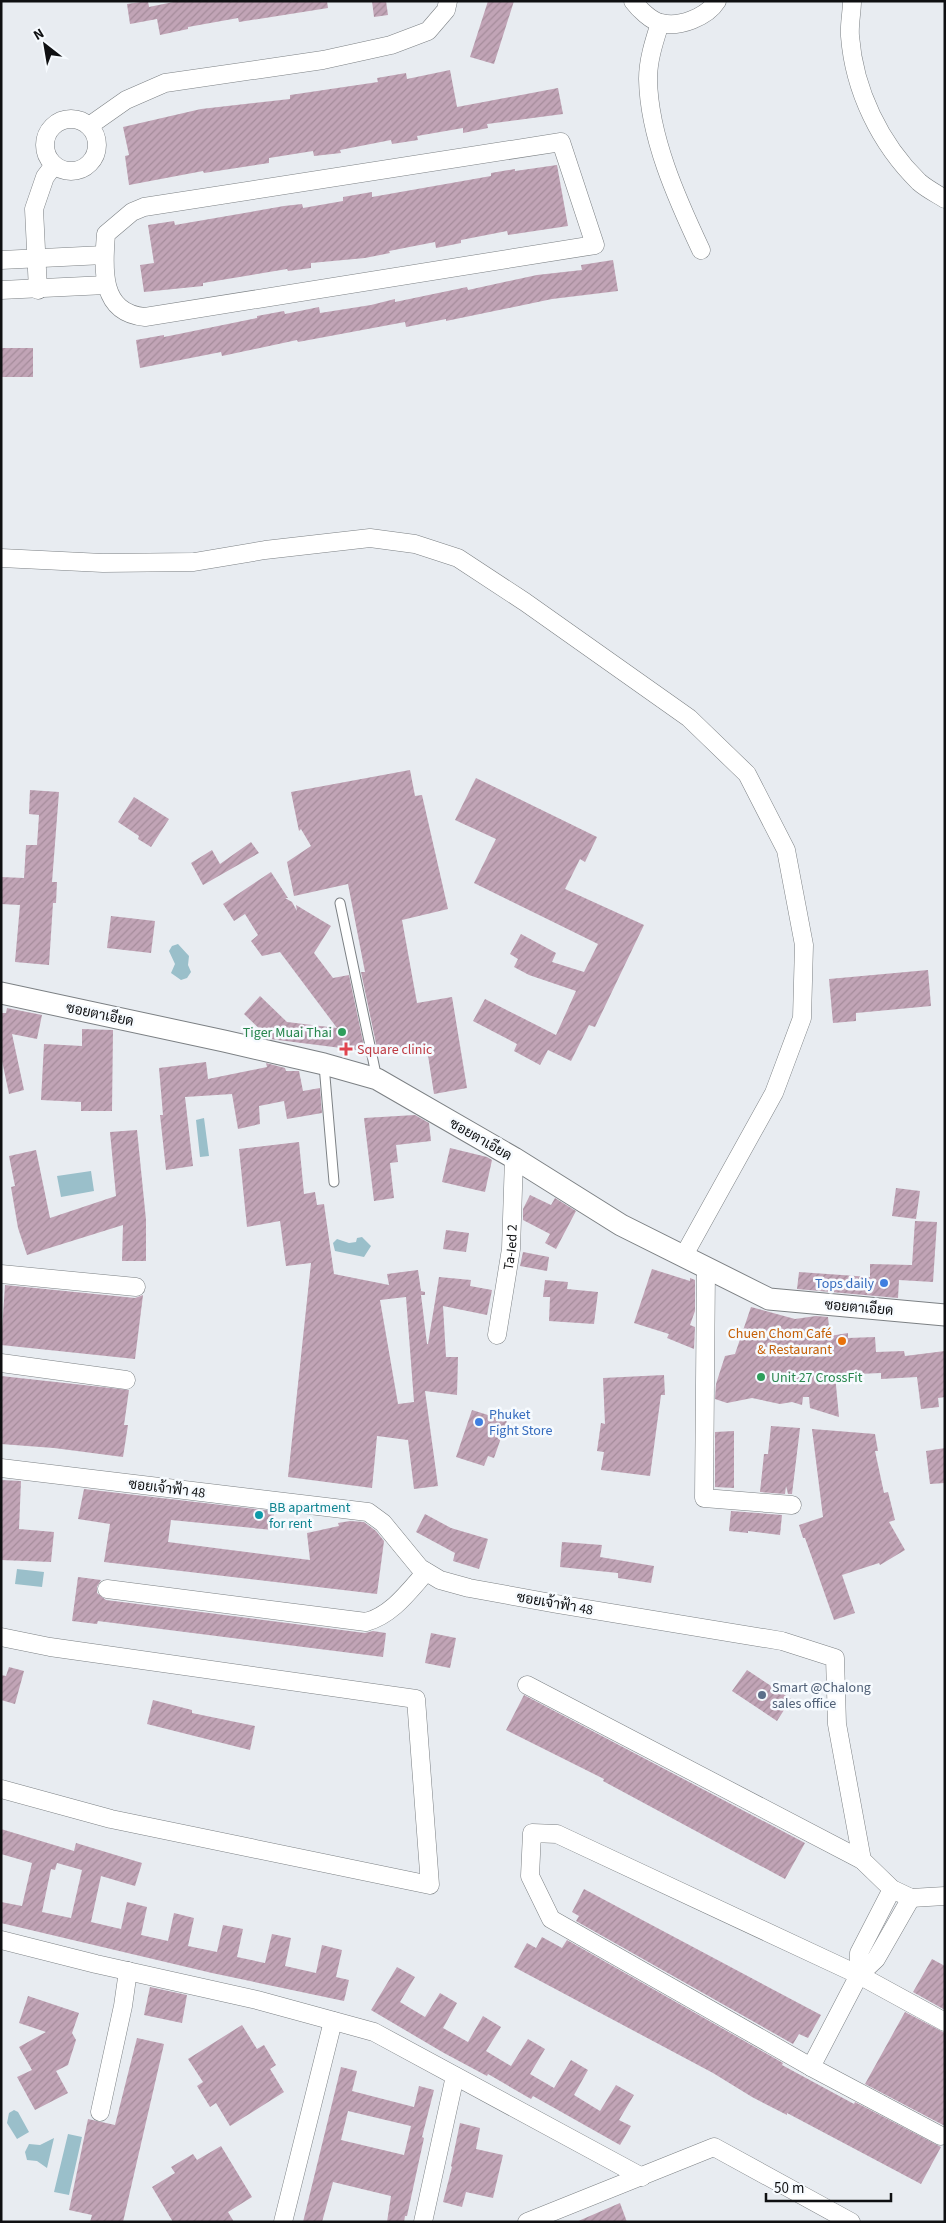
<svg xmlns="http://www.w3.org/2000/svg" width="946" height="2223" font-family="'Source Sans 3',Sarabun,sans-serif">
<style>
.water{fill:#9abfca}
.building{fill:url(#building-hatch);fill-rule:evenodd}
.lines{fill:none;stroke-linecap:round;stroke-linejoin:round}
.service-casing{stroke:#7c8084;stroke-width:11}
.minor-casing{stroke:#7c8084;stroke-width:19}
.tertiary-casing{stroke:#7c8084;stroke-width:23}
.service{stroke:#fff;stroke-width:9}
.minor{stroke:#fff;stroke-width:18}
.tertiary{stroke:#fff;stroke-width:21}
.leisure-dot{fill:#2e9e5b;stroke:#f6fafe;stroke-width:2}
.health-dot{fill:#e0444e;stroke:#f6fafe;stroke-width:2}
.shop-dot{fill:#3f7fe0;stroke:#f6fafe;stroke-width:2}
.food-dot{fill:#e8710a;stroke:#f6fafe;stroke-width:2}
.culture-dot{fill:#0f9aa8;stroke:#f6fafe;stroke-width:2}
.service-dot{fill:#5c6f8a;stroke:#f6fafe;stroke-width:2}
.labels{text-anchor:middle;stroke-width:5;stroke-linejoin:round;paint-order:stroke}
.street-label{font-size:14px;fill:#0f1012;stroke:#f6fafe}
.leisure-label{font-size:14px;fill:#27864d;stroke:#f6fafe;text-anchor:end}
.health-label{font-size:14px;fill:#be3a42;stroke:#f6fafe;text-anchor:start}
.shop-label{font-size:14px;fill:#366cbe;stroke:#f6fafe;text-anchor:end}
.food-label{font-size:14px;fill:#c56008;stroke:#f6fafe;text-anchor:end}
.culture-label{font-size:14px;fill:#0d838f;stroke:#f6fafe;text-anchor:start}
.service-label{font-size:14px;fill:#4e5e75;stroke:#f6fafe;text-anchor:start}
</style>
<defs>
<pattern id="building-hatch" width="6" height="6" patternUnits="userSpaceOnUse" patternTransform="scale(1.25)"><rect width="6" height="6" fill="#c1a4b6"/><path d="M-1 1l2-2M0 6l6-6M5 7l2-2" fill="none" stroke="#a58c9b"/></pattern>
</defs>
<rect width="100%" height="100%" fill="#e8ecf1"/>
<path class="water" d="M178,944L189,956L188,965L191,972L187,978L181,980L171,973L175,964L169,951L172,946Z
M204,1118L209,1156L200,1157L196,1120Z
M91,1171L94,1191L61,1197L57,1176Z
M362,1237L371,1246L364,1257L335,1251L333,1243L337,1239L349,1243L356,1242L357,1238Z
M17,1569L44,1572L42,1587L15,1584Z
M14,2110L18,2112L29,2132L17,2139L7,2123L9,2113Z
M68,2134L82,2137L69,2195L54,2192Z
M54,2138L47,2168L37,2161L27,2160L25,2152L29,2144L40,2145Z"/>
<path class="building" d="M148,1L149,7L178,1H327L328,8L239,22L238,18L188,27V29L160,35L157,19L130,24L127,4Z
M372,1H386L388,15L374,17Z
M488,1H514L494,64L470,57Z
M450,70L457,107L558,88L563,114L487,124L488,128L463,133V128L417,136L418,140L392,144L391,140L340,150L341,153L314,156L313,151L269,158V163L204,173L203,171L129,185L125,156L129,155L123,127L201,109L290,99V95L378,82L377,78L406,73L407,79Z
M557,165L568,226L508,235L507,231L461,240V243L436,248L435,242L389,251L390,253L365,258L311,263V268L288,271L287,269L203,283V286L144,292L140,265L154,263L148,225L174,221L175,225L284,206L302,204L303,208L343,201V197L372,192V197L491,176V173L515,169V171Z
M613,260L618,291L552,299L446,321V319L406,327L405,322L298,342L297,340L222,356L221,352L140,368L136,340L164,335V337L257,318V316L284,311L285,314L319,307L320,313L371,305L395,299V302L467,287L468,290L537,275L582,270L581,265Z
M1,348H33V377H1Z
M410,770L415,796L422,795L448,909L402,920L417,1003L452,997L467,1088L434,1094L427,1049L393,1055L378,1053L361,972H365L348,884L294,896L287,862L311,846L301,829L299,831L291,792Z
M476,778L597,837L585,862L580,859L565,889L644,925L595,1027L589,1025L571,1061L548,1050L540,1065L514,1051L517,1044L473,1021L485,999L556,1035L576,991L529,975L514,967L518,959L510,954L521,934L556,953L552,962L584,972L598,944L474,883L496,839L455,820Z
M30,790L59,792L52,882H57L56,903H53L49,965L15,962L20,905L1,904V877L24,878L26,845H37L39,815L29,814Z
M134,797L169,819L151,847L138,839L139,836L118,822Z
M251,842L259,853L203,885L191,863L212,850L220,864Z
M271,872L288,898H285L292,902L297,911L296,905L331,926L314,953L333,978L349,975L365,1051L270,1039L244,1014L260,996L287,1022L337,1028L280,952L262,956L251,941L258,935L245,914L234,921L223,904Z
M111,916L155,921L151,953L107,948Z
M928,970L931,1006L856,1013V1021L833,1023L829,979Z
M7,1008L42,1015L37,1039L12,1034L24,1090L9,1094L1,1056V1013H6Z
M82,1029L113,1030L112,1111H81V1102L41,1100L44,1044L82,1046Z
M206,1062L208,1079L267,1067L266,1063L285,1068L286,1071H299L303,1091L320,1088L322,1113L287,1119L284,1101L259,1106L260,1124L238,1129L232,1094L185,1097L193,1166L166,1170L160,1115H163L159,1068Z
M415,1115L429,1123L431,1141L396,1145L398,1162L390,1163L394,1198L374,1201L364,1118Z
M137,1130L146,1220V1261H122L123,1225L27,1255L18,1228L11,1187L15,1186L9,1156L36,1150L50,1218L116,1196L110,1132Z
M299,1142L304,1194L315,1192L317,1205L324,1204L334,1274L389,1285L387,1274L418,1270L421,1291L425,1292V1295H421L427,1344H428L439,1277L471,1280L470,1286L492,1290L487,1315L443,1306L446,1357H458L457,1395L425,1391L438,1486L414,1489L408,1440L377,1436L372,1488L288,1477L311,1263L286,1266L280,1221L247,1227L239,1149ZM406,1297L414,1402L398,1404L380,1300Z
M450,1148L487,1157L492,1160L485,1192L442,1182Z
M896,1188L920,1191L916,1219L892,1216Z
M530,1195L551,1205L555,1198L576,1211L556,1249L545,1243L550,1234L523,1220V1209Z
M915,1221L937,1222L933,1282L899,1280L898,1298L797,1289L799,1272L870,1277V1264L912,1265Z
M446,1230L469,1233L466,1252L443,1249Z
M523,1252L549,1257L547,1271L520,1266Z
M652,1269L690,1281V1278L695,1280V1311L690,1325L695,1327L694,1349L667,1338L669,1334L634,1323Z
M545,1280L568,1282L567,1289L598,1292L594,1324L549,1321L550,1297H543Z
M5,1285L135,1298L143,1295L135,1359L1,1345Z
M751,1307L795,1319L816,1316L828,1317L830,1336L848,1333V1338L875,1337L876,1352L904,1351L905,1356L945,1351V1397L938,1398L939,1407L921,1409L917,1377L881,1379V1373L835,1375L839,1417L810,1408L809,1397H803L802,1405L792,1402L780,1404L752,1398L727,1403L715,1399L716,1384L725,1356L735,1354Z
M664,1375L665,1395H661L650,1476L601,1470L604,1452L597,1451L601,1423L605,1424L603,1378Z
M1,1376L129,1390L124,1425H128L123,1457L54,1448L1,1444Z
M472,1410L507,1421L494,1458L488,1456L484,1466L456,1457Z
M771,1426L800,1428L792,1494H788L786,1486L785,1494L760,1492L764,1454H768Z
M812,1429L875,1434L878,1451H875L884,1493L888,1492L895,1520L889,1522L905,1550L880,1565L879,1563L842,1575L855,1613L834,1620L805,1538H803L799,1525L823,1517Z
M734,1431V1488L715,1487V1432Z
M945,1448V1483L930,1484L926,1451Z
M1,1480L21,1481L19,1529L54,1532L51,1562L1,1560Z
M84,1489L274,1511L273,1530L171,1520L168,1542L310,1560L307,1533L339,1526L338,1523L350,1521L364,1522L376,1531L384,1541L377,1594L104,1562L110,1524L78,1519Z
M731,1511L782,1515L780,1535L748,1531V1533L729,1531Z
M425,1514L451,1528L488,1539L479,1569L453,1561L455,1553L416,1532Z
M562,1542L602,1545L600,1557L654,1566L651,1583L618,1578V1573L560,1567Z
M78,1577L101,1580L97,1587V1593L106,1600L365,1633L373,1631L386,1633L383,1657L98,1621L97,1624L72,1621Z
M431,1633L456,1638L450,1668L425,1663Z
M9,1667L24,1671L15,1704L1,1700V1675L6,1676Z
M747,1670L791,1699L777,1721L732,1691Z
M524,1695L805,1843L785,1879L603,1781L604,1779L506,1730Z
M153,1700L192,1710V1713L255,1726L250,1750L147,1724Z
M1,1829L74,1851L76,1843L142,1863L135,1886L101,1876L91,1922L121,1929L127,1902L147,1907L141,1935L168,1941L174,1913L194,1918L188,1946L217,1952L223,1925L243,1929L237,1957L265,1963L272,1934L291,1938L285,1966L316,1973L322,1945L342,1950L336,1977L349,1980L344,2001L212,1973L1,1923V1902L22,1906L32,1863L1,1854ZM57,1863L82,1870L71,1918L42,1912L51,1869L55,1870Z
M584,1889L821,2015L808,2038L799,2034L793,2044L576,1921L579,1916L572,1912Z
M542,1937L562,1948L567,1940L783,2063L782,2065L854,2104L855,2102L941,2147L921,2184L787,2113V2115L752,2097L713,2073L514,1967L527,1943L536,1948Z
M932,1959L945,1966V2010L913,1992Z
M397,1967L415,1977L400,2002L425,2017L440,1993L457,2003L443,2028L468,2042L483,2016L501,2027L486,2051L511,2066L528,2039L545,2049L530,2074L554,2088L571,2060L588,2070L574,2095L600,2111L616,2085L634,2095L619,2120L631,2126L620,2145L533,2096L531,2099L488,2074L487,2076L444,2053L371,2010Z
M150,1987L187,1995L182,2023L144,2015Z
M28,1996L79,2013L72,2033L76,2040L68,2065L56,2071L68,2093L35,2110L17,2077L32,2070L19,2047L46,2032L19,2023Z
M905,2012L945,2033V2126L865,2084Z
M242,2025L257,2049L264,2045L276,2065L270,2069L284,2092L230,2126L216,2103L210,2107L197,2086L203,2082L188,2059Z
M137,2038L164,2044L123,2222H90L92,2215L69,2210L88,2119L115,2125Z
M341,2067L357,2071L352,2091L414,2107L419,2086L434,2090L422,2137L424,2138L407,2216H405L404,2222H387L391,2196L333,2182L322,2222H303ZM348,2111L411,2126L404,2155L341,2140Z
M460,2123L480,2128L476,2149L503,2155L493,2198L466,2192L462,2207L443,2202L452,2167L451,2166Z
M221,2146L252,2197L228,2212L234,2222H173L152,2187L175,2173L171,2167L193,2154L197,2160Z
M620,2203L627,2222H576Z"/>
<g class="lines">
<g class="service-casing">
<path id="service" d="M340,903L377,1079
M324,1065L334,1182"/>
</g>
<g class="minor-casing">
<g id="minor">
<path d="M633,1C639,9 651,21 661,23C679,28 707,17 717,1"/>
<path d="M852,1C852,12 849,25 850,36C854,90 880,144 919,182C927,189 937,194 945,199"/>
<path d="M660,23C654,42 648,60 648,79C649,137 677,199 701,250"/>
<circle cx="71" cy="145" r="26"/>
<path d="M89,126L126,100L165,83L323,60L391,45L428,31L446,10L448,1"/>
<path d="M561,142L595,245L145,317C100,313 103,269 106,234L132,212L144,207Z"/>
<path d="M1,260L104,255"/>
<path d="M1,290L106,285"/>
<path d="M38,290L34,209L45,177L54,165"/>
<path d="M1,558L103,563L194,562L265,550L370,538L415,544L458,558L525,602L689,718L747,774L786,850L804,945L802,1018L774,1093L683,1257"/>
<path d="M706,1268L704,1498L792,1505"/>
<path d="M1,1274L136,1287"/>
<path id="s1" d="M497,1335L511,1249L514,1158"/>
<path d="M1,1363L126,1380"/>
<path d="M1,1468L368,1512L383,1523L420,1568L440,1580L469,1588L557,1604L782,1641L835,1658L837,1724L862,1860L892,1889L911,1898L945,1896"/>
<path d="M107,1589L366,1622C392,1615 409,1591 426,1572"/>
<path d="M1,1637L50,1647L416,1699L430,1885L111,1819L1,1789"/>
<path d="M527,1685L862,1860"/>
<path d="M1,1940L96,1964L257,2000L374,2032L642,2177"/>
<path d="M859,1975V1953L892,1889"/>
<path d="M811,2067L859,1975L876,1959L911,1898"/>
<path d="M100,2112L123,2006L128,1971"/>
<path d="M941,2136L811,2067L551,1919L530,1876L532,1833L557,1834L859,1975L945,2022"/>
<path d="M283,2222L333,2021"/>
<path d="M423,2222L455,2076"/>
<path d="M527,2222L714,2147L851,2222"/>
</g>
</g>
<g class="tertiary-casing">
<path id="tertiary" d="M1,993L224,1041L324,1064L377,1079L514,1158L621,1225L769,1299L945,1315"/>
</g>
<use href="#service" class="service"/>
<use href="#minor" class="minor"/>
<use href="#tertiary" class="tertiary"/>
</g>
<g class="leisure-dot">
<circle cx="342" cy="1032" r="5"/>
<circle cx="761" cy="1377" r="5"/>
</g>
<path class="health-dot" d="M343.5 1041.5h5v5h5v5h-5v5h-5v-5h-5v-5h5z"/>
<g class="shop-dot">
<circle cx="884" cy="1283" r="5"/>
<circle cx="479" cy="1422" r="5"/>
</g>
<circle class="food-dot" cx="842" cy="1341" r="5"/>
<circle class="culture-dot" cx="259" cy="1515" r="5"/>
<circle class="service-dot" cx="762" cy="1695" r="5"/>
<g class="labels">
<g class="street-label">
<text transform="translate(100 1014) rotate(12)" y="5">ซอยตาเอียด</text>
<text transform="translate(481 1139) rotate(30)" y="5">ซอยตาเอียด</text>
<text dy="5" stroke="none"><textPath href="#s1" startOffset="89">Ta-Ied 2</textPath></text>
<text transform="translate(859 1307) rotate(5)" y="5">ซอยตาเอียด</text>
<text transform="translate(167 1488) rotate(7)" y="5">ซอยเจ้าฟ้า 48</text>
<text transform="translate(555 1603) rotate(10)" y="5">ซอยเจ้าฟ้า 48</text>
</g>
<g class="leisure-label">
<text x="332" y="1037">Tiger Muai Thai</text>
<text x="771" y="1382" text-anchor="start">Unit 27 CrossFit</text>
</g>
<g class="health-label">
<text x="357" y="1054">Square clinic</text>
</g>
<g class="shop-label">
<text x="874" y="1288">Tops daily</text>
<text x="489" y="1419" text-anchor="start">Phuket<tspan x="489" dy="16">Fight Store</tspan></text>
</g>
<g class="food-label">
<text x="832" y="1338">Chuen Chom Café<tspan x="832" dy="16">&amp; Restaurant</tspan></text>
</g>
<g class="culture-label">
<text x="269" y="1512">BB apartment<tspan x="269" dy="16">for rent</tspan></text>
</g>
<g class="service-label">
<text x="772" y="1692">Smart @Chalong<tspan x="772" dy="16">sales office</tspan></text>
</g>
</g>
<rect width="946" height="2223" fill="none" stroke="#0f1012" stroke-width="5"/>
<g transform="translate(45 45) rotate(329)" stroke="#f6fafe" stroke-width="4" paint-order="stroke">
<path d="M0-4L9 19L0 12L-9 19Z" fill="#0f1012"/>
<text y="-8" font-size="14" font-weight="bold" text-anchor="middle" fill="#0f1012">N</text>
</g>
<path d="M766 2193v8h125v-8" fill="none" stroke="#0f1012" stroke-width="2.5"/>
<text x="774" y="2193" font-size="15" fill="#0f1012" stroke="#f6fafe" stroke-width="4" paint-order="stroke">50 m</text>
</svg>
